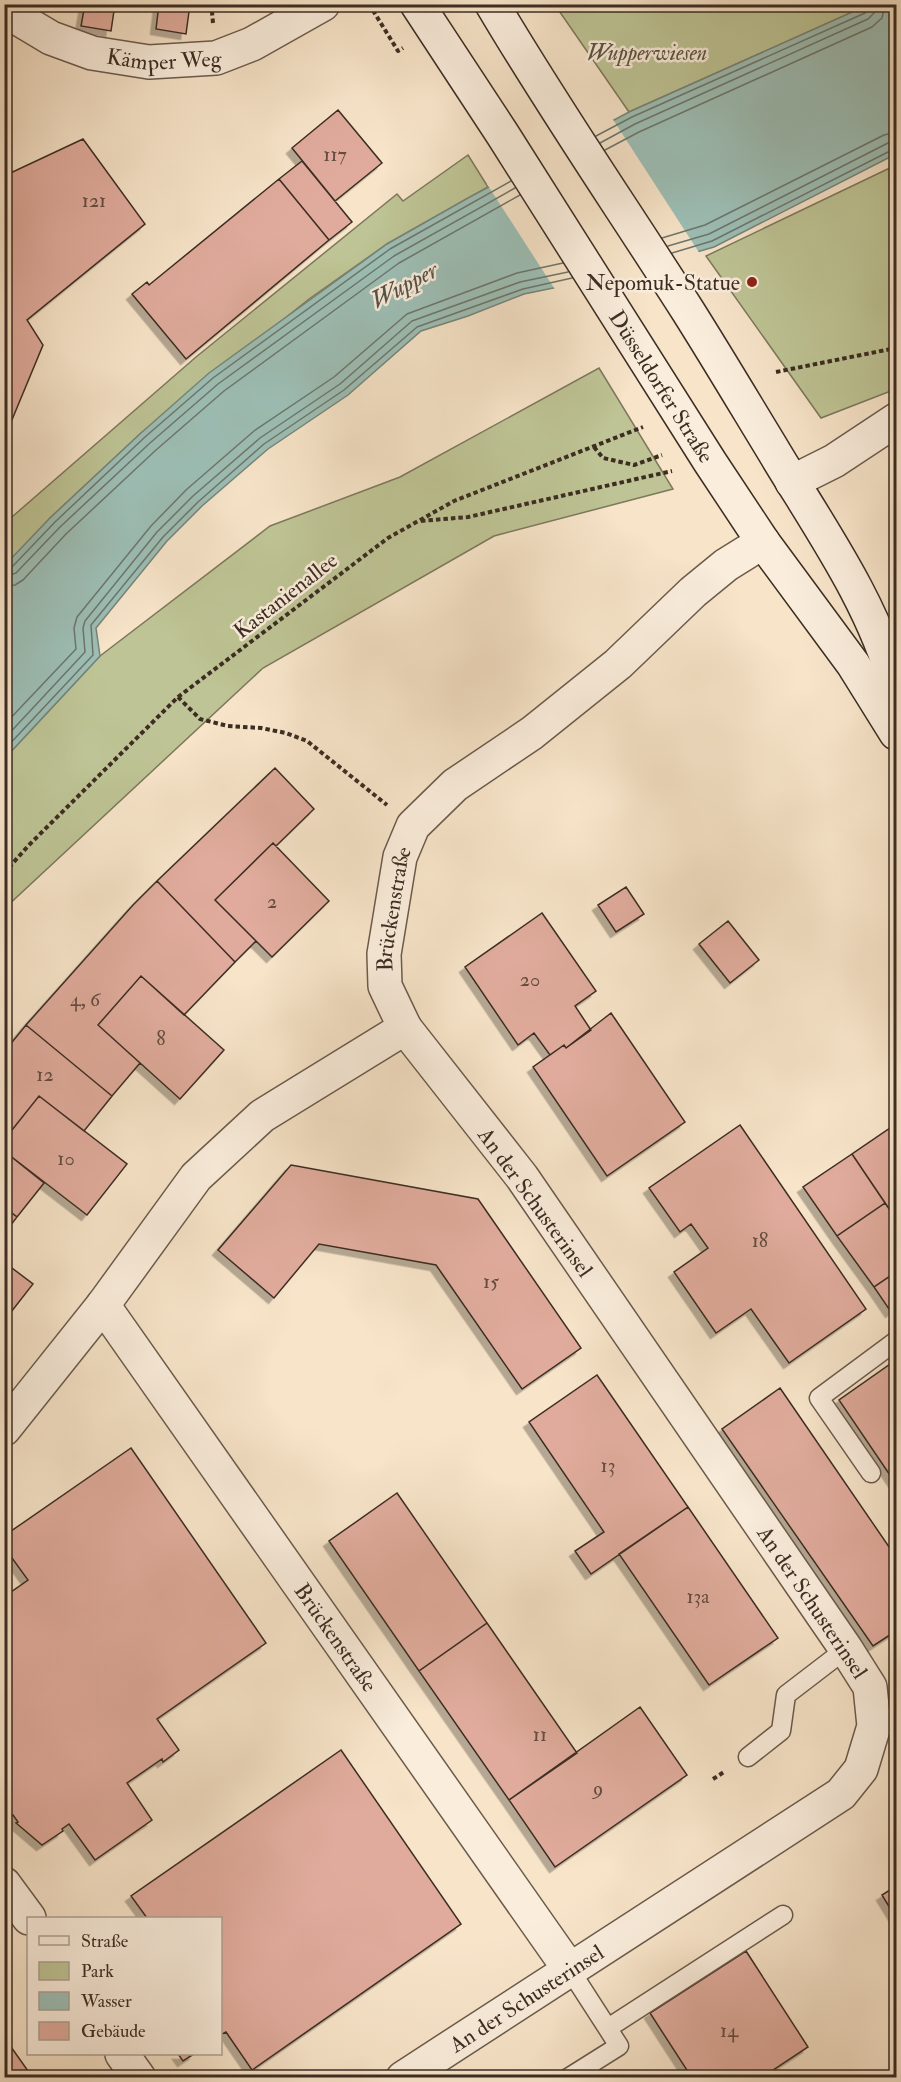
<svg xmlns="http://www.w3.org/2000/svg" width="901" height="2082" font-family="'IM FELL Double Pica',serif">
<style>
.green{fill:#bec495;stroke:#7d785c;stroke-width:1.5}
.water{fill:#9dbfb6;stroke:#76857b;stroke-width:1.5}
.pier{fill:#f7e4c9}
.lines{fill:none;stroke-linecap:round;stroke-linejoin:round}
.shore{stroke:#6c766c;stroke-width:1.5}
.building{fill:#e0ab9c;stroke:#3c2d23;stroke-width:1.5;filter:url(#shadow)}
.service-casing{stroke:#6b5b4c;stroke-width:21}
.minor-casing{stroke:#6b5b4c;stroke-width:36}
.secondary-casing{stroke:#3c2d23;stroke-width:36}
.path{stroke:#3c2d23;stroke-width:4;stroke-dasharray:4.5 3;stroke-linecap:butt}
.service{stroke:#faeddc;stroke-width:18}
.minor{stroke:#faeddc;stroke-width:33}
.secondary{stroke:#faeddc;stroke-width:33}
.poi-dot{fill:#8f2418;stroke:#faeddc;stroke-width:2}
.labels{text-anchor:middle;stroke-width:5;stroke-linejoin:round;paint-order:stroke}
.number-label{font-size:20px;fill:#654c41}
.park-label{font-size:22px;font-style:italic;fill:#5c5340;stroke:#faeddc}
.street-label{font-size:22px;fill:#3c2d23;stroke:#faeddc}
.poi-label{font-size:22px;fill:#3c2d23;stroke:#faeddc;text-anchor:end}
.water-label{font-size:24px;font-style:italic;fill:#545248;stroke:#faeddc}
</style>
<defs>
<filter id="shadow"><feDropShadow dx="-5.5" dy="5.5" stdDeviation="0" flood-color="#0004"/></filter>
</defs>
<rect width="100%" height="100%" fill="#f7e4c9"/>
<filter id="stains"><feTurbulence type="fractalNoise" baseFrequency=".00333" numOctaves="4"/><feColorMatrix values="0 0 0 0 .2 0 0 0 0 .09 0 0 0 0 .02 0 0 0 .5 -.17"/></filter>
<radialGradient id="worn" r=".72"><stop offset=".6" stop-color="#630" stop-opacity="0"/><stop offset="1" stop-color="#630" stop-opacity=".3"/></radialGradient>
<path class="green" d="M555,5H868L629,112Z
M468,155L488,187L387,244L309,299L141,433L50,518L5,566V523L196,357L397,194L403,201Z
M896,165V389L821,418L706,256Z
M599,368L673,489L494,536L263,668L5,908V758L100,656L270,526L400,477Z"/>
<path class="water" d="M868,5H896V154L714,247L617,275L524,294L468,316L421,331L348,395L268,449L202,506L167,541L96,628L100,656L5,758L4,566L50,518L141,433L209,373L387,244L468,198L629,112Z"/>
<path class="pier" d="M612,118L700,254L618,278L556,291L487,184Z"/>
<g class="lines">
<path class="shore" d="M596,136L632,117L865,13L868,9L869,4
M600,143L635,124L868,19L874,13L876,4
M605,150L639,132L872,27L882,18L885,4
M662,238L705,225L884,135L896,132
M668,246L709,234L888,143L896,141
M672,253L712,241L892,150L896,149
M4,570L11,568L55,522L145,437L213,378L390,249L511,181
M4,577L16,573L60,527L150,443L218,384L394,256L515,188
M4,586L15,585L23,580L66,534L156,450L224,391L399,263L520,195
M4,725L76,649L74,628L77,617L151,526L186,490L254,431L334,377L407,314L517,273L563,263
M4,739L85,652L83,628L85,621L157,532L193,496L260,438L340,384L412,321L520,282L568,272
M4,750L93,655L91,625L163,537L198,502L264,444L344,390L417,327L523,289L572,278"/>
</g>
<path class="building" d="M85,4H115L111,31L81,26Z
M159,4H190L186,34L156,29Z
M338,110L382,163L335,201L292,148Z
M83,139L145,224L27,320L43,345L4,439V176Z
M302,161L352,222L329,240L279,179Z
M279,179L329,240L186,359L132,294L147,282L149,285Z
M275,768L314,809L276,846L273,843L215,900L256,941L235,962L157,881Z
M273,843L329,901L272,957L215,900Z
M157,881L235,962L184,1015L141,976L98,1025L140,1063L112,1096L26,1025L133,905Z
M626,887L644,914L616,932L598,905Z
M542,913L596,991L575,1006L591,1030L566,1048L564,1045L550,1055L534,1033L518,1045L465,967Z
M728,921L759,960L730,983L699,944Z
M141,976L224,1050L180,1099L98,1025Z
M611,1013L685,1122L607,1176L533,1067L564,1045L566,1048Z
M26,1025L112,1096L84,1131L39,1096L4,1140V1052Z
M39,1096L127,1164L87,1215L4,1151V1140Z
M896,1124V1219L852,1154Z
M740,1125L866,1309L789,1363L751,1309L716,1333L674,1272L708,1248L691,1224L680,1232L649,1188Z
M4,1151L44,1183L17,1217L4,1207Z
M852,1154L885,1203L837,1236L803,1187Z
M291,1165L478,1199L581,1348L522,1389L436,1265L319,1244L274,1298L218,1250Z
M885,1203L896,1219V1272L874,1287L837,1236Z
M4,1207L17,1217L4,1234Z
M4,1262L33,1284L4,1321Z
M896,1272V1308L891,1312L874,1287Z
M896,1360V1484L839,1400Z
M597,1375L688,1507L591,1574L575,1551L604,1532L529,1422Z
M780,1388L896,1557V1631L873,1646L722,1429Z
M131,1448L266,1643L157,1719L179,1750L163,1762L162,1759L127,1783L152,1820L95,1860L69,1824L62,1829L63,1831L42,1845L16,1823L18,1822L13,1815L10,1817L4,1810V1597L28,1580L4,1547V1536Z
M397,1493L487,1623L419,1671L329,1541Z
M688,1507L778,1638L709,1685L619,1554Z
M487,1623L577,1753L509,1800L419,1671Z
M640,1707L687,1775L555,1867L509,1800Z
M341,1750L461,1924L252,2070L226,2032L220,2035V1918H147L131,1896Z
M896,1886V1918L882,1895Z
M746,1951L808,2047L761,2078H692L650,2013Z
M4,2037L33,2078H4Z
M178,2054H194L183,2061Z"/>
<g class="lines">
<g class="service-casing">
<path id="service" d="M871,1473L819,1398L896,1341
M748,1757L781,1731L786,1695L846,1649
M608,2028L783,1915
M568,2078L619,2046L570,1970"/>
</g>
<g class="minor-casing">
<g id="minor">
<path id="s1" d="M4,10L51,38L92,53L149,62L216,58L252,44L323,4"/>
<path d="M792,482L834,461L896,420"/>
<path id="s2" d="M103,1305L570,1970"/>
<path id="s3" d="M4,1429L103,1305L196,1177L262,1116L405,1028L385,986L384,954L400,857L413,826L455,785L532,733L618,664L693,592L726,565L763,542"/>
<path d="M4,1884L29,1918"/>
<path d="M122,2054L139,2078"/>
<path id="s4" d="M403,2078L841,1794L861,1769L874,1726L870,1687L846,1649L522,1177L405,1028"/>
</g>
</g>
<g class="secondary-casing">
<g id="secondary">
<path id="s5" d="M417,4L503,135L710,462L763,542L853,664L896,733"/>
<path d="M492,4C554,109 623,209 688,311C717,357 745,404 773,450C819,527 872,600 896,687"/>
</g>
</g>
<path class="path" d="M369,4L398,51L403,48
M213,23L212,12L225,4
M776,372L896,348
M594,447L603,458L634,465L662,455
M421,521L468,517L672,471
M178,697L200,719L228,726L261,728L286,733L307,741L387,805
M4,873L29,845L178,697L388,538L454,501L643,427
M713,1779L724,1772"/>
<use href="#service" class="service"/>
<use href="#minor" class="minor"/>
<use href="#secondary" class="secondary"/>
</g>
<circle class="poi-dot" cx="752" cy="282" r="6"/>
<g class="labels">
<g class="number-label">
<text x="335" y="161">117</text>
<text x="94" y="207">121</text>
<text x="272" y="908">2</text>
<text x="530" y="986">20</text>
<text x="85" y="1006">4, 6</text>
<text x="161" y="1045">8</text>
<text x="45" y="1081">12</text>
<text x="66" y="1165">10</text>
<text x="760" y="1247">18</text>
<text x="491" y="1288">15</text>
<text x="608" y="1472">13</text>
<text x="698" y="1603">13a</text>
<text x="540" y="1741">11</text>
<text x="598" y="1795">9</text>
<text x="729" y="2037">14</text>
</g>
<g class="park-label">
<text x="647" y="60">Wupperwiesen</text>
</g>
<g class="street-label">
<text dy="8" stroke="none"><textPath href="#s1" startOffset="171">Kämper Weg</textPath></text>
<text dy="8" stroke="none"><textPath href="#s5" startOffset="454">Düsseldorfer Straße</textPath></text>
<text transform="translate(285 595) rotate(-38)" y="8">Kastanienallee</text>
<text dy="8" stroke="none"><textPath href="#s3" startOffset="699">Brückenstraße</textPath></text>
<text transform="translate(536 1202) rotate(54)" y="8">An der Schusterinsel</text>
<text transform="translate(813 1602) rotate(56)" y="8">An der Schusterinsel</text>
<text dy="8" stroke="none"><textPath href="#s2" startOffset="406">Brückenstraße</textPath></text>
<text dy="8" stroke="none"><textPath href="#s4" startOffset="147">An der Schusterinsel</textPath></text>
</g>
<g class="poi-label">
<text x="740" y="290">Nepomuk-Statue</text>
</g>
<g class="water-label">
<text transform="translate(404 285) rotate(-28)" y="8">Wupper</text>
</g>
</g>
<rect width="901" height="2082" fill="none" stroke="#f7e4c9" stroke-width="24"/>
<rect x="6" y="6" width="889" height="2070" fill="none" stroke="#3c2d23" stroke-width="3"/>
<rect x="12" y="12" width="877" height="2058" fill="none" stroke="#3c2d23" stroke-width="1.5"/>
<rect x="27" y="1917" width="195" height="138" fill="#faeddc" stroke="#aea092" stroke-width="1.5"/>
<rect x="39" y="1936" width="30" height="9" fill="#faeddc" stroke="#aea092" stroke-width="1.5"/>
<text x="81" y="1947" font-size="18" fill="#3c2d23">Straße</text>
<rect x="39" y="1962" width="30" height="18" fill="#bec495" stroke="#aea092" stroke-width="1.5"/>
<text x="81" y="1977" font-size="18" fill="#3c2d23">Park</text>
<rect x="39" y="1992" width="30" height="18" fill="#9dbfb6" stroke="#aea092" stroke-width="1.5"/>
<text x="81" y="2007" font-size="18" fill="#3c2d23">Wasser</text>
<rect x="39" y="2022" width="30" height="18" fill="#e0ab9c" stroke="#aea092" stroke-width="1.5"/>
<text x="81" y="2037" font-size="18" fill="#3c2d23">Gebäude</text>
<rect width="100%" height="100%" filter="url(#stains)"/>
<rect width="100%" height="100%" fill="url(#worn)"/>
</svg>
